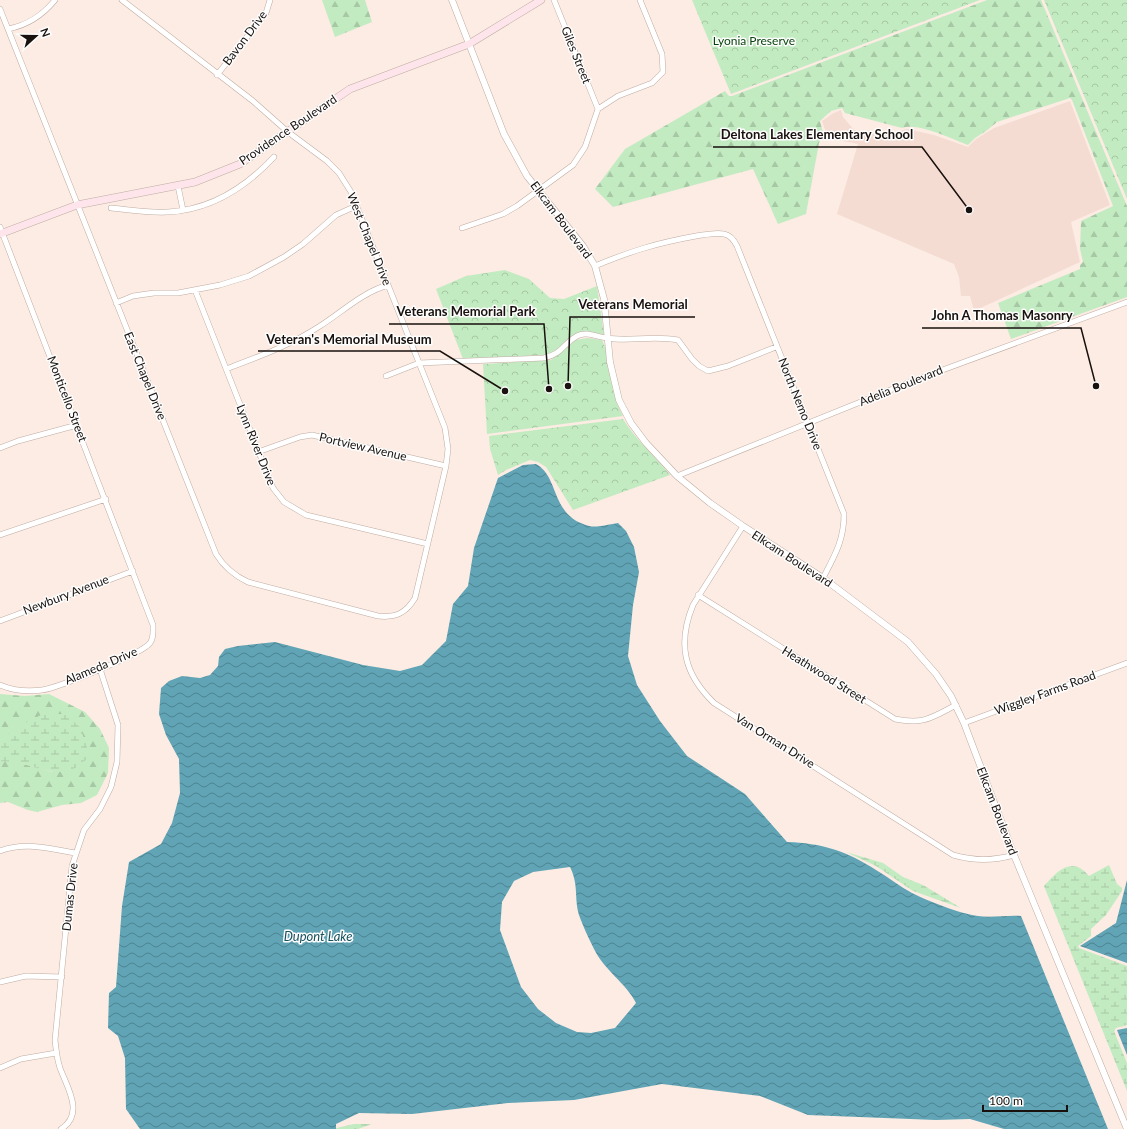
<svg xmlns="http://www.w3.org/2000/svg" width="1127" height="1129" font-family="Lato,sans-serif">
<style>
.education{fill:#f4dcd2}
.forest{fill:url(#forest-firs)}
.wetland{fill:url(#wetland-marsh)}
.park{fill:url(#park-crowns)}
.water{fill:url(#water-waves);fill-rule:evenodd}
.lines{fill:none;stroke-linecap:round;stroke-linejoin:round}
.minor-casing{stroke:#bfaca2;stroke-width:6}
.tertiary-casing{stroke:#bfaca2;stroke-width:7}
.secondary-casing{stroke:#bfaca2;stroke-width:8}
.minor{stroke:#fff;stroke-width:5}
.tertiary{stroke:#fff;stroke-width:6}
.secondary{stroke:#fee5eb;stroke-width:7}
.labels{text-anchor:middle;stroke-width:3;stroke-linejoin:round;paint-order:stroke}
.street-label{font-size:12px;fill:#18110e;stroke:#fdfdfd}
.park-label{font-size:12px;fill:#0a450d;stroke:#fdfdfd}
.water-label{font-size:13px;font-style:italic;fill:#17515f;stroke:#fdfdfd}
.leader{fill:none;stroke:#18110e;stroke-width:1.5}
.callout-dot{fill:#18110e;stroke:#fdfdfd;stroke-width:1.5}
.callout-label{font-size:13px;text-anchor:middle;font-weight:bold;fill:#18110e;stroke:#fdfdfd;stroke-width:3;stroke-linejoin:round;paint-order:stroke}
</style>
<defs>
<pattern id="forest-firs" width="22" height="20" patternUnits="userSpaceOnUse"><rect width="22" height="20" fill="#c3ebc1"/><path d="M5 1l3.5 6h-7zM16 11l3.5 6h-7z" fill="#a7c8a5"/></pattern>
<pattern id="wetland-marsh" width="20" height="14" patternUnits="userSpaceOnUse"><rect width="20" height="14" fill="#c3ebc1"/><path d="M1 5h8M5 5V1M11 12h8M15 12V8" fill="none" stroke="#a7c8a5"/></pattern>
<pattern id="park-crowns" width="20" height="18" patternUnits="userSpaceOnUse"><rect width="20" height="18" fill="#c3ebc1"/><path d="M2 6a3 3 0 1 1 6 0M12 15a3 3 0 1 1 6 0" fill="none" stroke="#a7c8a5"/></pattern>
<pattern id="water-waves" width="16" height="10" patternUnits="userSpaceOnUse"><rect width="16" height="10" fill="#60a4b6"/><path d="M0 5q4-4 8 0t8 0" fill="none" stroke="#4e8492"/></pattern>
</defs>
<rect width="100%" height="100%" fill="#fcece3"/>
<path class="education" d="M1070,101L1110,205L1071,222L1080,262L974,311L970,296H961L959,277L954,264L837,214L858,144L828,138L822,121L832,114L841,110L843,117L854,130L878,135L891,134L907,129L934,135L968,147L976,139L994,128Z"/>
<path class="forest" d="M322,0H365L372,22L335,37Z
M987,0H1041L1127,206V297L1011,339L998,303L1080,269V265L1083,262L1080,249L1081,221L1113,206L1072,100L1070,98L997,122L986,131L975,138L968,145C952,139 918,122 902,128L845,113L842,108L831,111L820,121L823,133L819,143L806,214L778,224L753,169L613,207L595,189L625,149L725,91L729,96H732Z
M0,694L25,696L49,694L85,712L100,729L109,748L108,773L97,795L81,803L62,805L37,812L28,810L8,802L0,803V762L9,760L53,772L2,739H0Z"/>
<path class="wetland" d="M43,714H65L80,727L87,747L86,760C82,762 78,767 73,769C49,779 24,758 0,762V739L23,724Z
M846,852L883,863L903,877L923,885L961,908L913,891L876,866Z
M1109,865L1117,884L1122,888V891L1106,915L1091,929V936L1078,946L1079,948L1127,966V1025L1116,1028L1114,1031L1127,1063V1091L1044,886C1057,871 1072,855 1089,876Z
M354,1124H372L358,1129H332Z"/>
<path class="park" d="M692,0H980L731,94Z
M1044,0H1127V199Z
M505,270L529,279L550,298L564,299L597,286L604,335C566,324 572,349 544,355L463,359L436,289L466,276Z
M587,338L602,340C609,353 608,367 611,380C613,393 617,405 623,416L487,434L483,364L551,360L576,340Z
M623,419C636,440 655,456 670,475L573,510L546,467L538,462L530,460L506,470L498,475L490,449L489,436Z"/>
<path class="water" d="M536,464C560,477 550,516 589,526C597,528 610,524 618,523L626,531L634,547L639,572L633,605L628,656L637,685L660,721L687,756L745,794L787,842C821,843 847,851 876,870C888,877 899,886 912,893C928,901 961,914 978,916C990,918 1007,915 1021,916L1108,1129H1004L970,1119L936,1120L808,1115L760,1096L662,1084L574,1100L508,1103L412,1114L359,1113L336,1124V1129H140L126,1109L125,1058L118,1036L108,1028L109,993L116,987L122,906L129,862L161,844L172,823L180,793L179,759L166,735L159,714L161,688L169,681L182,676L200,678L210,675L218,666L219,657L225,649L238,646L275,642L363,665L400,671L422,665L446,641L453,604L468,586L474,548L498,478L523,465ZM570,867C579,885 574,898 579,915C583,926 589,939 594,949C604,970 626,983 636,1003L615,1028L591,1033L577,1032L556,1023L538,1009L521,987L500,930L502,902L514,881L533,872Z
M1127,880V963L1080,946L1116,923Z
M1127,1028V1055L1117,1030Z"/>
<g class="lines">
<g class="minor-casing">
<path id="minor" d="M554,0L598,109
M0,9L216,554C224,567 235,576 248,582L378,616C396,618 406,613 415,598L446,466L448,449L445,428L351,192L339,173L327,161L288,132L253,101L122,0
M8,29C28,25 42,16 55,0
M217,75L266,13L270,0
M178,186L183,210
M111,208C130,210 149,213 168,212C210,210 246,187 274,157
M0,227L153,625C153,631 154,638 150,643C142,654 57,688 42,690C27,692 14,691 0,685
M462,228L503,214L517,206L573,165L585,147L598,109L618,96L652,83L663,72L662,54L640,0
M595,266C631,251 657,243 696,236C704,235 715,232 724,234C730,235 734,240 737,246L844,514C844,540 835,555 823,578
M195,290L273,488L284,502L306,515L428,544
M116,303L133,296L154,293H178L220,285L249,276L284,257L303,244L336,215L356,206
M226,369C258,357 291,345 320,326C342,312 363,292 388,285
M386,376L419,363L544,358C564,353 562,344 577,336C586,331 597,337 607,338C629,342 653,335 678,340L692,359L699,366L708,371L728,366L776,347
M0,448L18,441L77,425
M258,452L300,437L312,435L446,466
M677,476L910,382L1127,302
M743,526L693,605C677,644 684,674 714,703L953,855C975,861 992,861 1014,855
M0,535L106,499
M698,595L895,719C923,725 931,718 956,705
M0,621L133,571
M964,723L1127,663
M0,851C25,841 50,849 75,853
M0,982L26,976L62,977
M0,1068L21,1059L56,1053
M61,1129C85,1114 67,1087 60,1068C57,1059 56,1050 55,1040L72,866L84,830L100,809L111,787L117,762L118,725L100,669"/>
</g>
<g class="tertiary-casing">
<path id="tertiary" d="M452,0L504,134L527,176L583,246L595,266L604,299L610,362L614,379L619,400L631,423L646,443L677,476L710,503L743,526L823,578L908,642L936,674L951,696L964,723L1014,855L1127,1129"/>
</g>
<g class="secondary-casing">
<path id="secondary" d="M0,234L77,205L195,182L240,164L350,89L469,44L541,0"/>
</g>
<use href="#minor" class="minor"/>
<use href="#tertiary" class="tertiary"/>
<use href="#secondary" class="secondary"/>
</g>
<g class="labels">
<g class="street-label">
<text transform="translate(245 38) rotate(-53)" y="4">Bavon Drive</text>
<text transform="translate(576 55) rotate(68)" y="4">Giles Street</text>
<text transform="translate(288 130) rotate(-34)" y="4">Providence Boulevard</text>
<text transform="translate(561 220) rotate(53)" y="4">Elkcam Boulevard</text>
<text transform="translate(369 239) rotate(68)" y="4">West Chapel Drive</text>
<text transform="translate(145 376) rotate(68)" y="4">East Chapel Drive</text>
<text transform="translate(901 386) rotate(-22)" y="4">Adelia Boulevard</text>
<text transform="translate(67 399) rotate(69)" y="4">Monticello Street</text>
<text transform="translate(800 404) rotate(68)" y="4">North Nemo Drive</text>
<text transform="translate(256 445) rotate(68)" y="4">Lynn River Drive</text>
<text transform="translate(363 447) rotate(13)" y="4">Portview Avenue</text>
<text transform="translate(792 559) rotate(33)" y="4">Elkcam Boulevard</text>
<text transform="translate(66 595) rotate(-21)" y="4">Newbury Avenue</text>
<text transform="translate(101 666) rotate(-23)" y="4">Alameda Drive</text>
<text transform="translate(824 675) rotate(32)" y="4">Heathwood Street</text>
<text transform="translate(1045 693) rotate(-20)" y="4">Wiggley Farms Road</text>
<text transform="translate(775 741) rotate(32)" y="4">Van Orman Drive</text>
<text transform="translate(997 811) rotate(69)" y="4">Elkcam Boulevard</text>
<text transform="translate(70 897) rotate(-84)" y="4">Dumas Drive</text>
</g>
<g class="park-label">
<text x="754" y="45">Lyonia Preserve</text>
</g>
<g class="water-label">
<text x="318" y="941">Dupont Lake</text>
</g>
</g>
<path class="leader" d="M969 210L922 147H713M568 386L570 317H695M549 389L544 324H389M1096 386L1081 328H922M505 391L440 351H258"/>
<g class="callout-dot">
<circle cx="969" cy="210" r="4"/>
<circle cx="568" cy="386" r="4"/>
<circle cx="549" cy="389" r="4"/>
<circle cx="1096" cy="386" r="4"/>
<circle cx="505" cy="391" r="4"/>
</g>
<g class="callout-label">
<text x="817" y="139">Deltona Lakes Elementary School</text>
<text x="633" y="309">Veterans Memorial</text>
<text x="466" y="316">Veterans Memorial Park</text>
<text x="1002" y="320">John A Thomas Masonry</text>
<text x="349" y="344">Veteran's Memorial Museum</text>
</g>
<g transform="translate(36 36) rotate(69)" stroke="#fdfdfd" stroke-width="3" paint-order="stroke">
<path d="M0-3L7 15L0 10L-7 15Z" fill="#18110e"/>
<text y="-6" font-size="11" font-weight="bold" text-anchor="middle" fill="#18110e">N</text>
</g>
<path d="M983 1105v6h84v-6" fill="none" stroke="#18110e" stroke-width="2"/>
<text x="989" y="1105" font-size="12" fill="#18110e" stroke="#fdfdfd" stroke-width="3" paint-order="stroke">100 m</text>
</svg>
